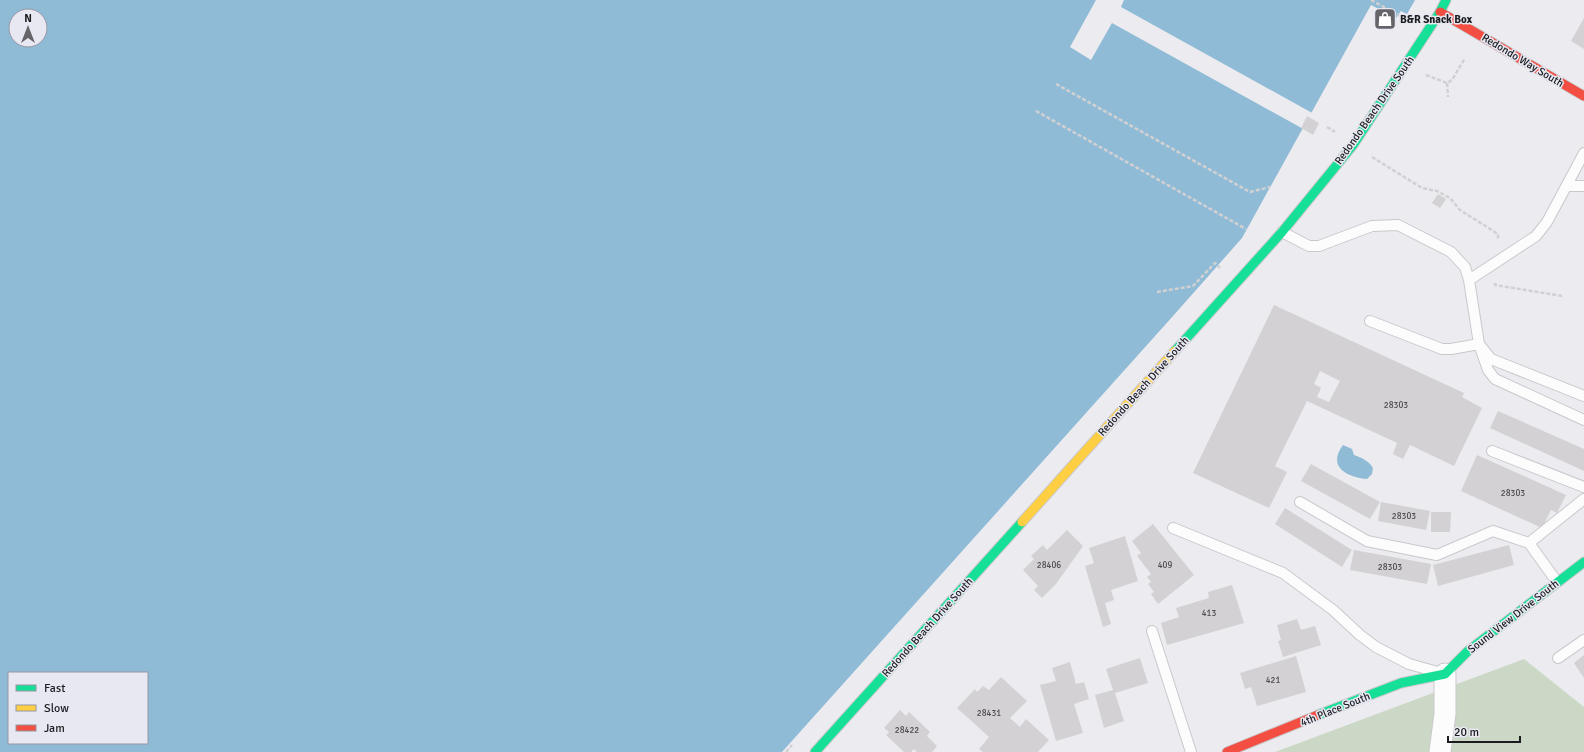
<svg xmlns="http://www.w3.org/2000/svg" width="1584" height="752" font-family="Signika,sans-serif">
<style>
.green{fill:#cbd8c5}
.water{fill:#8fbbd6;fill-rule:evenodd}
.pier{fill:#ebebf0}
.building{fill:#d3d1d4;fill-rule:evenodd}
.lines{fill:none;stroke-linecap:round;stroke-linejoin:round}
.lane-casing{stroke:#c9c9cd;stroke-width:12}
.street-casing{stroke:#c9c9cd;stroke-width:23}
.fast-casing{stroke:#c9c9cd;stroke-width:11}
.slow-casing{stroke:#c9c9cd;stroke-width:11}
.jam-casing{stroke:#c9c9cd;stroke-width:11}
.path{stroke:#d1d1d3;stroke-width:2.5;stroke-dasharray:4 2;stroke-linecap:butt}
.lane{stroke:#fcfcfd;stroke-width:10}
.street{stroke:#fcfcfd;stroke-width:21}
.fast{stroke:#16e098;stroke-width:9}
.slow{stroke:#ffcf43;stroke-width:9}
.jam{stroke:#f24e42;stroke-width:9}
.labels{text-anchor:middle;stroke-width:3;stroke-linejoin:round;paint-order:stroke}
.number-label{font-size:9px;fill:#4d4c50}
.poi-label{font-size:11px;font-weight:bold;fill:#1c1c20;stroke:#e8e8f3;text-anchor:start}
.street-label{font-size:11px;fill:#1c1c20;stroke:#e8e8f3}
</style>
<rect width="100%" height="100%" fill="#ebebf0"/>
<path class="green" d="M1524,659L1584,707V752H1275Z"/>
<path class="water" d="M0,0H1415L1407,14L1401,11L1396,18L1371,5L1242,238L1173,316L782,752H0ZM16,16H40V40H16ZM9,673H147V743H9Z
M1343,445L1352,449L1354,455C1362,458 1368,460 1373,468L1372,474L1367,479C1346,477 1327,466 1343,445Z"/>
<path class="pier" d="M1096,0H1124L1121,7L1314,114L1305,130L1112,23L1091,60L1070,47Z"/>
<path class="building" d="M1382,12L1393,18L1388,26L1378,20Z
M1584,18V49L1571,41Z
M1307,116L1319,123L1313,135L1301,128Z
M1438,194L1446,199L1440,208L1432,203Z
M1274,305L1464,393L1462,397L1482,408L1454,466L1410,445L1403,459L1393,454L1397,443L1307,401L1275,466L1287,472L1269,508L1193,473ZM1320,371L1340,381L1329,402L1317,397L1321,388L1314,384Z
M1498,411L1584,449V471L1490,428Z
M1477,455L1566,495L1557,513L1551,510L1542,528L1461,491Z
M1311,464L1380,502L1370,519L1301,481Z
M1381,502L1430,511L1426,530L1378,521Z
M1285,508L1352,550L1342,567L1275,524Z
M1431,512H1451L1450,532H1431Z
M1153,524L1194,575L1158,604L1151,594L1154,592L1148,584L1151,582L1147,577L1151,574L1137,556L1141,553L1132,541Z
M1067,530L1083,546L1056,584L1042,598L1034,590L1038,586L1023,570L1034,559L1031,556L1043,545L1047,550Z
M1125,536L1138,581L1111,590L1114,600L1105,603L1111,624L1103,627L1085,566L1094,563L1089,548Z
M1509,545L1514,565L1438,586L1433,565Z
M1354,550L1431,564L1427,584L1350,570Z
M1232,585L1244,623L1167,645L1161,623L1179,617L1176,608L1209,598L1208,592Z
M1297,619L1301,630L1315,626L1321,645L1283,657L1278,641L1281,640L1277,625Z
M1584,655V678L1574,663Z
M1296,656L1306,692L1257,706L1251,687L1245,689L1240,673Z
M1140,658L1148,683L1115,693L1124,721L1104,728L1095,695L1113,690L1106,669Z
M1070,662L1076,684L1084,682L1089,699L1074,704L1083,733L1056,741L1040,685L1056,681L1052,668Z
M1001,677L1027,701L1010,718L1020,727L1026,719L1049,740L1038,752H983L979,749L989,737L957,708L975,689L977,692L983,686L989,690Z
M900,710L906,716L909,712L930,732L927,736L937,746L932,752H917L914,749L911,752H904L886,735L889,732L884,728Z"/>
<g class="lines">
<g class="lane-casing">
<path id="lane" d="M1567,186H1584
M1282,232L1309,246H1319L1372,226L1398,225L1451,252L1465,267L1469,280L1479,344L1491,359L1584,396
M1469,280L1536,236L1547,222L1584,153
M1370,321L1442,349H1451L1479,344L1488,370L1495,379L1584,420
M1492,451L1584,487
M1300,502L1367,541L1437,555L1493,531L1529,543
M1173,528L1283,573L1333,610L1360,635L1376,647L1409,664L1434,671
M1557,582L1529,543L1584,499
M1152,631L1191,752
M1558,658L1584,640"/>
</g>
<g class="street-casing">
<path id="street" d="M1440,752L1445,714V674"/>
</g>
<g class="fast-casing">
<path id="fast" d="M1175,351L1282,232L1353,145L1440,12L1446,0
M1318,715L1401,683L1445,674L1468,651L1584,562
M815,752L1022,522"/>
</g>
<g class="slow-casing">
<path id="slow" d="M1022,522L1175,351"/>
</g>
<g class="jam-casing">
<path id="jam" d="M1440,12L1584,96
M1227,752L1318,715"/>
</g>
<path class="path" d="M1371,0L1406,19
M1426,75L1447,83L1452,80L1465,58
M1447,83L1448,97
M1056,84L1250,192L1270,187
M1036,111L1246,229
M1327,127L1335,132
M1372,157L1422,188L1437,191L1450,198L1460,210L1498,234V240
M1495,283V285L1562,296
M1157,292L1193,286L1215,263L1220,268
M786,752L792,745"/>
<use href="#lane" class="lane"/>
<use href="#street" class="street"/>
<use href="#fast" class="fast"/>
<use href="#slow" class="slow"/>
<use href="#jam" class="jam"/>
</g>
<defs>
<g id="shop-square" transform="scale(1.15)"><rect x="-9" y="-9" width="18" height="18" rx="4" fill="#646469" stroke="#e8e8f3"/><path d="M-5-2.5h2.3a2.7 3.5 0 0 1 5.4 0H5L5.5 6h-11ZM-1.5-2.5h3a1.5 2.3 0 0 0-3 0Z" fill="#fff"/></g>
</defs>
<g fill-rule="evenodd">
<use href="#shop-square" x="1385" y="19"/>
</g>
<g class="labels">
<g class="number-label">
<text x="1396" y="408">28303</text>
<text x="1513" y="496">28303</text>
<text x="1404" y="519">28303</text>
<text x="1049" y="568">28406</text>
<text x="1165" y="568">409</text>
<text x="1390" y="570">28303</text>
<text x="1209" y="616">413</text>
<text x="1273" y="683">421</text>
<text x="989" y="716">28431</text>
<text x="907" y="733">28422</text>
</g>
<g class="poi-label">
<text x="1400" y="23">B&amp;R Snack Box</text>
</g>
<g class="street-label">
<text transform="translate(1523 60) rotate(31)" y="4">Redondo Way South</text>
<text transform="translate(1374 110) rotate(-55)" y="4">Redondo Beach Drive South</text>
<text transform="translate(1143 386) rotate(-48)" y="4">Redondo Beach Drive South</text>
<text transform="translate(1513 616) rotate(-38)" y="4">Sound View Drive South</text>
<text transform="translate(927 627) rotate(-48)" y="4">Redondo Beach Drive South</text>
<text transform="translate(1335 709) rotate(-22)" y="4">4th Place South</text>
</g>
</g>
<rect x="8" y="672" width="140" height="72" fill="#e8e8f3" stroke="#96969f"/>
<rect x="16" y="685" width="20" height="6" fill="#16e098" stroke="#96969f"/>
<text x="44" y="692" font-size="12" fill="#1c1c20">Fast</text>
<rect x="16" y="705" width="20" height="6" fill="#ffcf43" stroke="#96969f"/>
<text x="44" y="712" font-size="12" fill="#1c1c20">Slow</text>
<rect x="16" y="725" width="20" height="6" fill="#f24e42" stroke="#96969f"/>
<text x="44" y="732" font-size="12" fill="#1c1c20">Jam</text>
<g transform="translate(28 28)"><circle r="19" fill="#e8e8f3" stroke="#96969f"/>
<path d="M0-3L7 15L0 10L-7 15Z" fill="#646469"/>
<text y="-6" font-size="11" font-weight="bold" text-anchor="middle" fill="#1c1c20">N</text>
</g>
<path d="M1448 736v6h72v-6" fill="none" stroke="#1c1c20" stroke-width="2"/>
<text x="1454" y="736" font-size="12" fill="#1c1c20" stroke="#e8e8f3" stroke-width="3" paint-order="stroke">20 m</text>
</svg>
